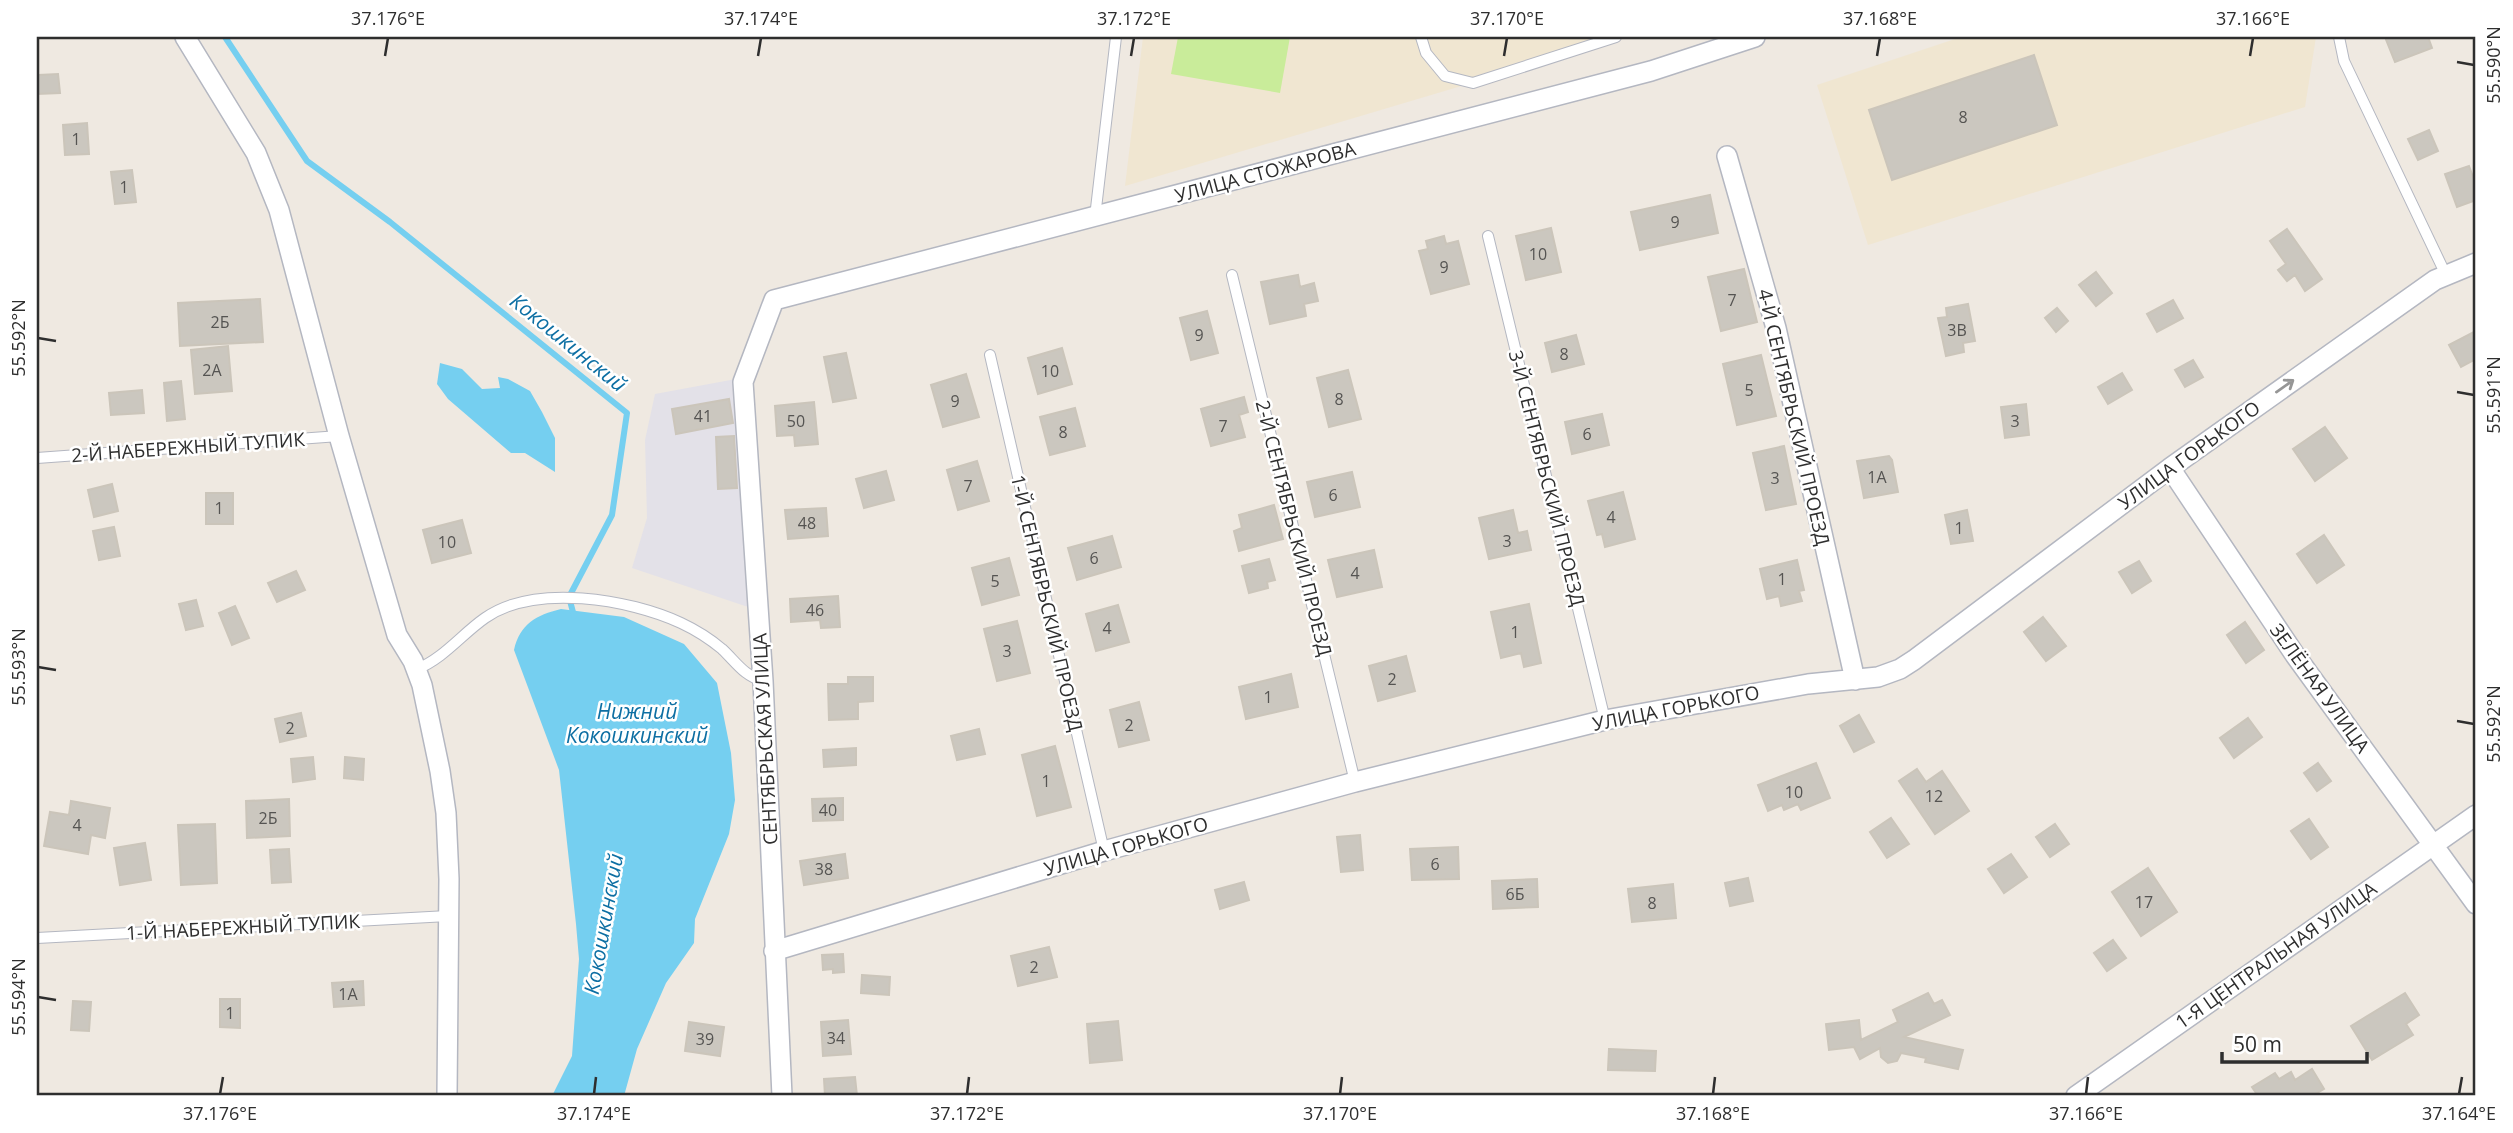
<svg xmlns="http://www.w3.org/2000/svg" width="2513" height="1133" font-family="'Open Sans',sans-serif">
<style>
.industrial{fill:#e3e1e8}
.education{fill:#f0e6d1}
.pitch{fill:#c9ec9a}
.water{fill:#75cff0}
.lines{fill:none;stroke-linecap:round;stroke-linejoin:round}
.stream{stroke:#75cff0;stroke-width:6}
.building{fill:#cbc7bf;stroke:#cbc5ba;stroke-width:2}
.service-casing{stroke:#b4b7c1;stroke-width:12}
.minor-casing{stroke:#b4b7c1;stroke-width:22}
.service{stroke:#fff;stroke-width:10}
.minor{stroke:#fff;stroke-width:19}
.oneway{stroke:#969696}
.ticks{fill:none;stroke:#2e2e2e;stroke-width:2.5}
.labels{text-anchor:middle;stroke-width:5;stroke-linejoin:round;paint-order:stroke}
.number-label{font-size:16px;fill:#555452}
.street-label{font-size:19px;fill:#2e2e2e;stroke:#fff}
.water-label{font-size:21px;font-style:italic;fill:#0d6fa3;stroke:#fff}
.neatline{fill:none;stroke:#2e2e2e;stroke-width:2.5}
.ticks-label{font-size:18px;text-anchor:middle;fill:#2e2e2e}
</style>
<rect width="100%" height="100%" fill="#efe9e1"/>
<path class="industrial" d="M736,379L751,608L632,568L647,518L645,440L655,394Z"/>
<path class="education" d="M1143,37H1626L1125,186Z
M1961,37H2316L2305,107L1868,245L1817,85Z"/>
<path class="pitch" d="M1178,37H1290L1280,93L1171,74Z"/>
<path class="water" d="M440,363L462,369L482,389L500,388L498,377L508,379L530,391L542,412L555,438V472L525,453H511L448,399L437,384Z
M561,609L624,617L684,644L717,683L731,753L735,800L729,834L695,919L694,943L666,983L637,1049L624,1096H552L572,1056L579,959L576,924L559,770L514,650C520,624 536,615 561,609Z"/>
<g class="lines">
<path class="stream" d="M225,37L307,161L390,222L627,413L612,515L569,597L574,616"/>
</g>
<path class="building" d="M2385,37H2428L2432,48L2395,62Z
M2034,55L2057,125L1892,180L1869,110Z
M37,59L38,75L58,74L60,93L37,94Z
M87,123L89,154L65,155L63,125Z
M2429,130L2438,151L2418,160L2408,139Z
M2469,166L2476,185V200L2457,207L2445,174Z
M132,170L136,202L115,204L111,172Z
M1710,195L1718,233L1640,250L1631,212Z
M1551,228L1561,272L1526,280L1516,236Z
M2287,229L2322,279L2305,291L2295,275L2287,281L2278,270L2286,264L2270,241Z
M1444,236L1446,244L1458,241L1469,284L1431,294L1419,251L1428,249L1426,241Z
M1744,269L1757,322L1721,331L1708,277Z
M2096,272L2112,293L2096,306L2079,285Z
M1298,275L1300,287L1314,283L1318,301L1304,304L1306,316L1270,324L1261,282Z
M260,299L263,342L180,346L178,303Z
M2173,300L2183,318L2157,332L2147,314Z
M1968,304L1975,341L1963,343L1964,352L1946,356L1938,318L1947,317L1946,308Z
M2057,308L2068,321L2056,332L2045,318Z
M1207,311L1218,353L1191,360L1180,318Z
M2476,331V359L2461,367L2449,345Z
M1576,335L1584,364L1552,372L1545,343Z
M228,346L232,391L195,394L191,350Z
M1062,348L1072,384L1038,394L1028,358Z
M846,353L856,398L833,402L824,357Z
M1761,355L1776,416L1737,425L1723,364Z
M2193,360L2203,377L2185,387L2175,370Z
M1348,370L1361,419L1329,427L1317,378Z
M2122,373L2132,390L2108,404L2098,387Z
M966,374L979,417L943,427L931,385Z
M181,381L185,419L167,421L164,383Z
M142,390L144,413L111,415L109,393Z
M1244,397L1248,412L1239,415L1245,437L1211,446L1201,409Z
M729,399L733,423L676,434L672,409Z
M814,402L818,444L795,446L794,435L777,436L775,406Z
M2026,404L2029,435L2005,438L2001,407Z
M1075,408L1085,446L1050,455L1040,417Z
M1602,414L1609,445L1572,454L1565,422Z
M2325,427L2347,458L2315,481L2293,449Z
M734,436L737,488L718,489L716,437Z
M1784,446L1796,504L1766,510L1753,453Z
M1889,456L1892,460L1898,492L1864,498L1857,461Z
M977,461L989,501L958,510L947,470Z
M886,471L894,500L864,508L856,479Z
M1352,472L1360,507L1315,517L1307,482Z
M112,484L118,511L94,517L88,490Z
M1623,492L1635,539L1605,547L1602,534L1597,535L1588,501Z
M206,493H233V524H206Z
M1274,505L1283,539L1239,551L1234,531L1242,528L1239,515Z
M826,508L828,536L788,539L785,510Z
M1513,510L1518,533L1527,531L1531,550L1489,559L1479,518Z
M1967,510L1973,541L1951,544L1945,515Z
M462,520L471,553L432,563L423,530Z
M114,527L120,556L99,560L93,531Z
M2324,535L2344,565L2317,583L2297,554Z
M1112,536L1121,567L1077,580L1068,548Z
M1374,550L1382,587L1337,597L1328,560Z
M1009,558L1019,595L982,605L972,568Z
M1269,559L1275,580L1267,582L1268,588L1249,593L1242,566Z
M1797,560L1804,590L1799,591L1802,601L1781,606L1779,596L1767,599L1760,569Z
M2139,561L2151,581L2132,593L2119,572Z
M296,571L305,590L277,602L268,583Z
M838,596L840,627L821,628L820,620L791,622L790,599Z
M196,600L203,626L186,630L179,604Z
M1529,604L1541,663L1524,667L1521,653L1501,658L1491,612Z
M1118,605L1129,642L1096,651L1086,614Z
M235,606L249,638L232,645L219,613Z
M2043,617L2066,646L2046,661L2024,632Z
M1017,621L1030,673L997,681L984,629Z
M2245,622L2264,650L2246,663L2227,635Z
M1406,656L1415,691L1378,701L1369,666Z
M1291,674L1298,707L1246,719L1239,687Z
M848,677H873V701L858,702V719L829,720L828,684H848Z
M1139,702L1149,740L1119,747L1110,710Z
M301,713L306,736L280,742L275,719Z
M1859,715L1874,742L1854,752L1840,726Z
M2248,718L2262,737L2234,758L2220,738Z
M979,729L985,754L957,760L951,736Z
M1055,746L1071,807L1037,816L1022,755Z
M856,748V765L824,767L823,750Z
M313,757L315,779L293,782L291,759Z
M345,757L364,759L363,780L344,778Z
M1816,763L1830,798L1801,810L1798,804L1784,810L1782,805L1768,811L1758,785Z
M2318,763L2331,781L2317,791L2304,773Z
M1917,769L1926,782L1942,771L1969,811L1935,834L1899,781Z
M843,798V820L813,821L812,799Z
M289,799L290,836L247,838L246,801Z
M71,801L110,808L105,838L91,835L88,854L44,846L50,812L69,815Z
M1891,818L1909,844L1887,858L1870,832Z
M2309,819L2328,847L2311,859L2291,831Z
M215,824L217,883L181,885L178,825Z
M2055,824L2069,844L2050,857L2036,837Z
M1360,835L1363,870L1341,872L1337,837Z
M145,843L151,880L120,885L114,848Z
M1458,847L1459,879L1412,880L1410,849Z
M289,849L291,882L272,883L270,850Z
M845,854L848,878L804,885L800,861Z
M2011,854L2027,877L2004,893L1988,869Z
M2148,868L2177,912L2141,936L2112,892Z
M1748,878L1753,901L1730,906L1725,883Z
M1537,879L1538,907L1493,909L1492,881Z
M1244,882L1249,900L1220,909L1215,890Z
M1673,884L1676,918L1632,922L1628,889Z
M2113,940L2126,958L2107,971L2094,953Z
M1049,947L1057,977L1018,986L1011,956Z
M843,954L844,972L833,973V969L823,970L822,955Z
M862,975L890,977L889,995L861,993Z
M363,981L364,1005L334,1007L332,983Z
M1928,993L1934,1004L1942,1000L1950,1015L1904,1037L1963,1050L1958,1069L1925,1062L1926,1058L1901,1053L1897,1061L1888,1063L1881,1057L1880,1048L1860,1059L1854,1047L1829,1050L1826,1024L1859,1020L1861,1040L1898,1022L1893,1010Z
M2405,993L2419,1015L2406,1024L2413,1035L2372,1060L2351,1026Z
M220,999H240V1028L220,1027Z
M73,1001L91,1002L89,1031L71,1030Z
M848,1020L851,1054L823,1056L821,1022Z
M1118,1021L1122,1060L1090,1063L1087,1024Z
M689,1022L724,1027L720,1056L685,1051Z
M1609,1049L1656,1051L1655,1071L1608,1070Z
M2312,1069L2324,1089L2312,1096H2258L2252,1087L2275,1073L2279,1079L2291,1072L2295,1080Z
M855,1077L857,1096H825L824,1079Z"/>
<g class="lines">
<g class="service-casing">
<path id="service" d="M1421,37L1426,53L1445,76L1473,83L1616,37
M2339,37L2344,61L2446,275
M1095,217L1116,37
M1488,236L1605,720
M1232,275L1355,782
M990,355L1104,851
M37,458L339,436
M417,669C444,658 462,634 485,618C535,583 629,599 681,623C696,630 710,639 722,649C736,662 744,676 763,681
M37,938L448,916"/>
</g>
<g class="minor-casing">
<path id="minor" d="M185,37L256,153L279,210L339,436L397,635L413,661L422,685L440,771L446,813L449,879L447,1096
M1727,156L1776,328L1855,680
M2170,468L2295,655L2476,904
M774,951L1104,851L1355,782L1605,720L1808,684L1878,677L1900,669L1914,660L2170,468L2435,280L2476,263
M782,1096L763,681L743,382L774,300L1651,71L1755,37
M2076,1096L2476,815"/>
</g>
<use href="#service" class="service"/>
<use href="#minor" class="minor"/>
</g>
<defs><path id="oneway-shaft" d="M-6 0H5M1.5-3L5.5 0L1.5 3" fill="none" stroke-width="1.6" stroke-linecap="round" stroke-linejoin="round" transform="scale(1.75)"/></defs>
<use class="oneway" href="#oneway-shaft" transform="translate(2285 386) rotate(-35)"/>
<path class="ticks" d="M385,56L388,38M758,56L761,38M1131,56L1134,38M1504,56L1507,38M1877,56L1880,38M2250,56L2253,38M2457,62L2474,65M38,338L56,341M2457,392L2474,395M38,667L56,670M2457,721L2474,724M38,997L56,1000M220,1094L223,1077M594,1094L596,1077M967,1094L969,1077M1340,1094L1342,1077M1713,1094L1715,1077M2086,1094L2088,1077M2459,1094L2462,1077"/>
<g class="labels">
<g class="number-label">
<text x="1963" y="123">8</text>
<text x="76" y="145">1</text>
<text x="124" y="193">1</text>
<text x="1675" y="228">9</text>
<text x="1538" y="260">10</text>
<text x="1444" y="273">9</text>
<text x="1732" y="306">7</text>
<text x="220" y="328">2Б</text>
<text x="1957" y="336">3В</text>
<text x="1199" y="341">9</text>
<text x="1564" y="360">8</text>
<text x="212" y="376">2А</text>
<text x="1050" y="377">10</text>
<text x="1749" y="396">5</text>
<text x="1339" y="405">8</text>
<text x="955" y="407">9</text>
<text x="703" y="422">41</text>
<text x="796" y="427">50</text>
<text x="2015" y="427">3</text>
<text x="1223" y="432">7</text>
<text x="1063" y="438">8</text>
<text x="1587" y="440">6</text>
<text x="1877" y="483">1А</text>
<text x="1775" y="484">3</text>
<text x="968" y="492">7</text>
<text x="1333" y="501">6</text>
<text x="219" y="514">1</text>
<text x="1611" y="523">4</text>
<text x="807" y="529">48</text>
<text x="1959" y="534">1</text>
<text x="1507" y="547">3</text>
<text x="447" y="548">10</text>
<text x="1094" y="564">6</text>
<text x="1355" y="579">4</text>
<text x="1782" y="585">1</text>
<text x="995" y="587">5</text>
<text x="815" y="616">46</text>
<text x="1107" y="634">4</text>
<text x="1515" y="638">1</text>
<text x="1007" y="657">3</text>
<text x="1392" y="685">2</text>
<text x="1268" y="703">1</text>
<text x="1129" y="731">2</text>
<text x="290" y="734">2</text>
<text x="1046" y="787">1</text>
<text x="1794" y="798">10</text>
<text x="1934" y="802">12</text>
<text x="828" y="816">40</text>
<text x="268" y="824">2Б</text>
<text x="77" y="831">4</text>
<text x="1435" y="870">6</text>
<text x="824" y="875">38</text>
<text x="1515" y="900">6Б</text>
<text x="2144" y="908">17</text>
<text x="1652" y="909">8</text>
<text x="1034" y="973">2</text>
<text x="348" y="1000">1А</text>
<text x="230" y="1019">1</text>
<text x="836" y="1044">34</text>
<text x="705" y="1045">39</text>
</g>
<g class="street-label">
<text transform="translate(1265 172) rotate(-15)" y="7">УЛИЦА СТОЖАРОВА</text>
<text transform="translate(1794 417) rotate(77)" y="7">4-Й СЕНТЯБРЬСКИЙ ПРОЕЗД</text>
<text transform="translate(188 447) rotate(-4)" y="7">2-Й НАБЕРЕЖНЫЙ ТУПИК</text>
<text transform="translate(2189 455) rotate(-36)" y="7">УЛИЦА ГОРЬКОГО</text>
<text transform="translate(1547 478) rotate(76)" y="7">3-Й СЕНТЯБРЬСКИЙ ПРОЕЗД</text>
<text transform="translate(1294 528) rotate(76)" y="7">2-Й СЕНТЯБРЬСКИЙ ПРОЕЗД</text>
<text transform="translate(1047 603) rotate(77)" y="7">1-Й СЕНТЯБРЬСКИЙ ПРОЕЗД</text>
<text transform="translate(2320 688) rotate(54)" y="7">ЗЕЛЁНАЯ УЛИЦА</text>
<text transform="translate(1676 708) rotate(-11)" y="7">УЛИЦА ГОРЬКОГО</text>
<text transform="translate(765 739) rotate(-93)" y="7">СЕНТЯБРЬСКАЯ УЛИЦА</text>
<text transform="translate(1126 846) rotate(-16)" y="7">УЛИЦА ГОРЬКОГО</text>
<text transform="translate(243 927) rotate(-3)" y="7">1-Й НАБЕРЕЖНЫЙ ТУПИК</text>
<text transform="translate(2276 955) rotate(-35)" y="7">1-Я ЦЕНТРАЛЬНАЯ УЛИЦА</text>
</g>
<g class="water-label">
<text transform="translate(568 343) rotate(39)" y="7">Кокошкинский</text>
<text x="637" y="719">Нижний<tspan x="637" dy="24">Кокошкинский</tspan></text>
<text transform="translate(604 924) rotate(-80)" y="7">Кокошкинский</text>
</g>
</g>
<rect width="2513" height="1133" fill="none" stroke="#ffffff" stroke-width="77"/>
<path d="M2222 1052v10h145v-10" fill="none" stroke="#2e2e2e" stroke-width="3.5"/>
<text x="2233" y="1052" font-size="21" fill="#2e2e2e" stroke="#ffffff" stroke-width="5" paint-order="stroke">50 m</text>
<rect x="38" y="38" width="2436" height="1056" class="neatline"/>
<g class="ticks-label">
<text x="388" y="25">37.176°E</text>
<text x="761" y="25">37.174°E</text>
<text x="1134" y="25">37.172°E</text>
<text x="1507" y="25">37.170°E</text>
<text x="1880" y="25">37.168°E</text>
<text x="2253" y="25">37.166°E</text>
<text transform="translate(2494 65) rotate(-90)" y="6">55.590°N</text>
<text transform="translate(19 338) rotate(-90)" y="6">55.592°N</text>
<text transform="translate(2494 395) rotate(-90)" y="6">55.591°N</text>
<text transform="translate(19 667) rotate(-90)" y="6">55.593°N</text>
<text transform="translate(2494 724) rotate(-90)" y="6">55.592°N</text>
<text transform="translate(19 997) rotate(-90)" y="6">55.594°N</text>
<text x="220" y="1120">37.176°E</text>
<text x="594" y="1120">37.174°E</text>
<text x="967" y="1120">37.172°E</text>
<text x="1340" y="1120">37.170°E</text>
<text x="1713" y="1120">37.168°E</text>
<text x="2086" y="1120">37.166°E</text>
<text x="2459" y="1120">37.164°E</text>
</g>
</svg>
